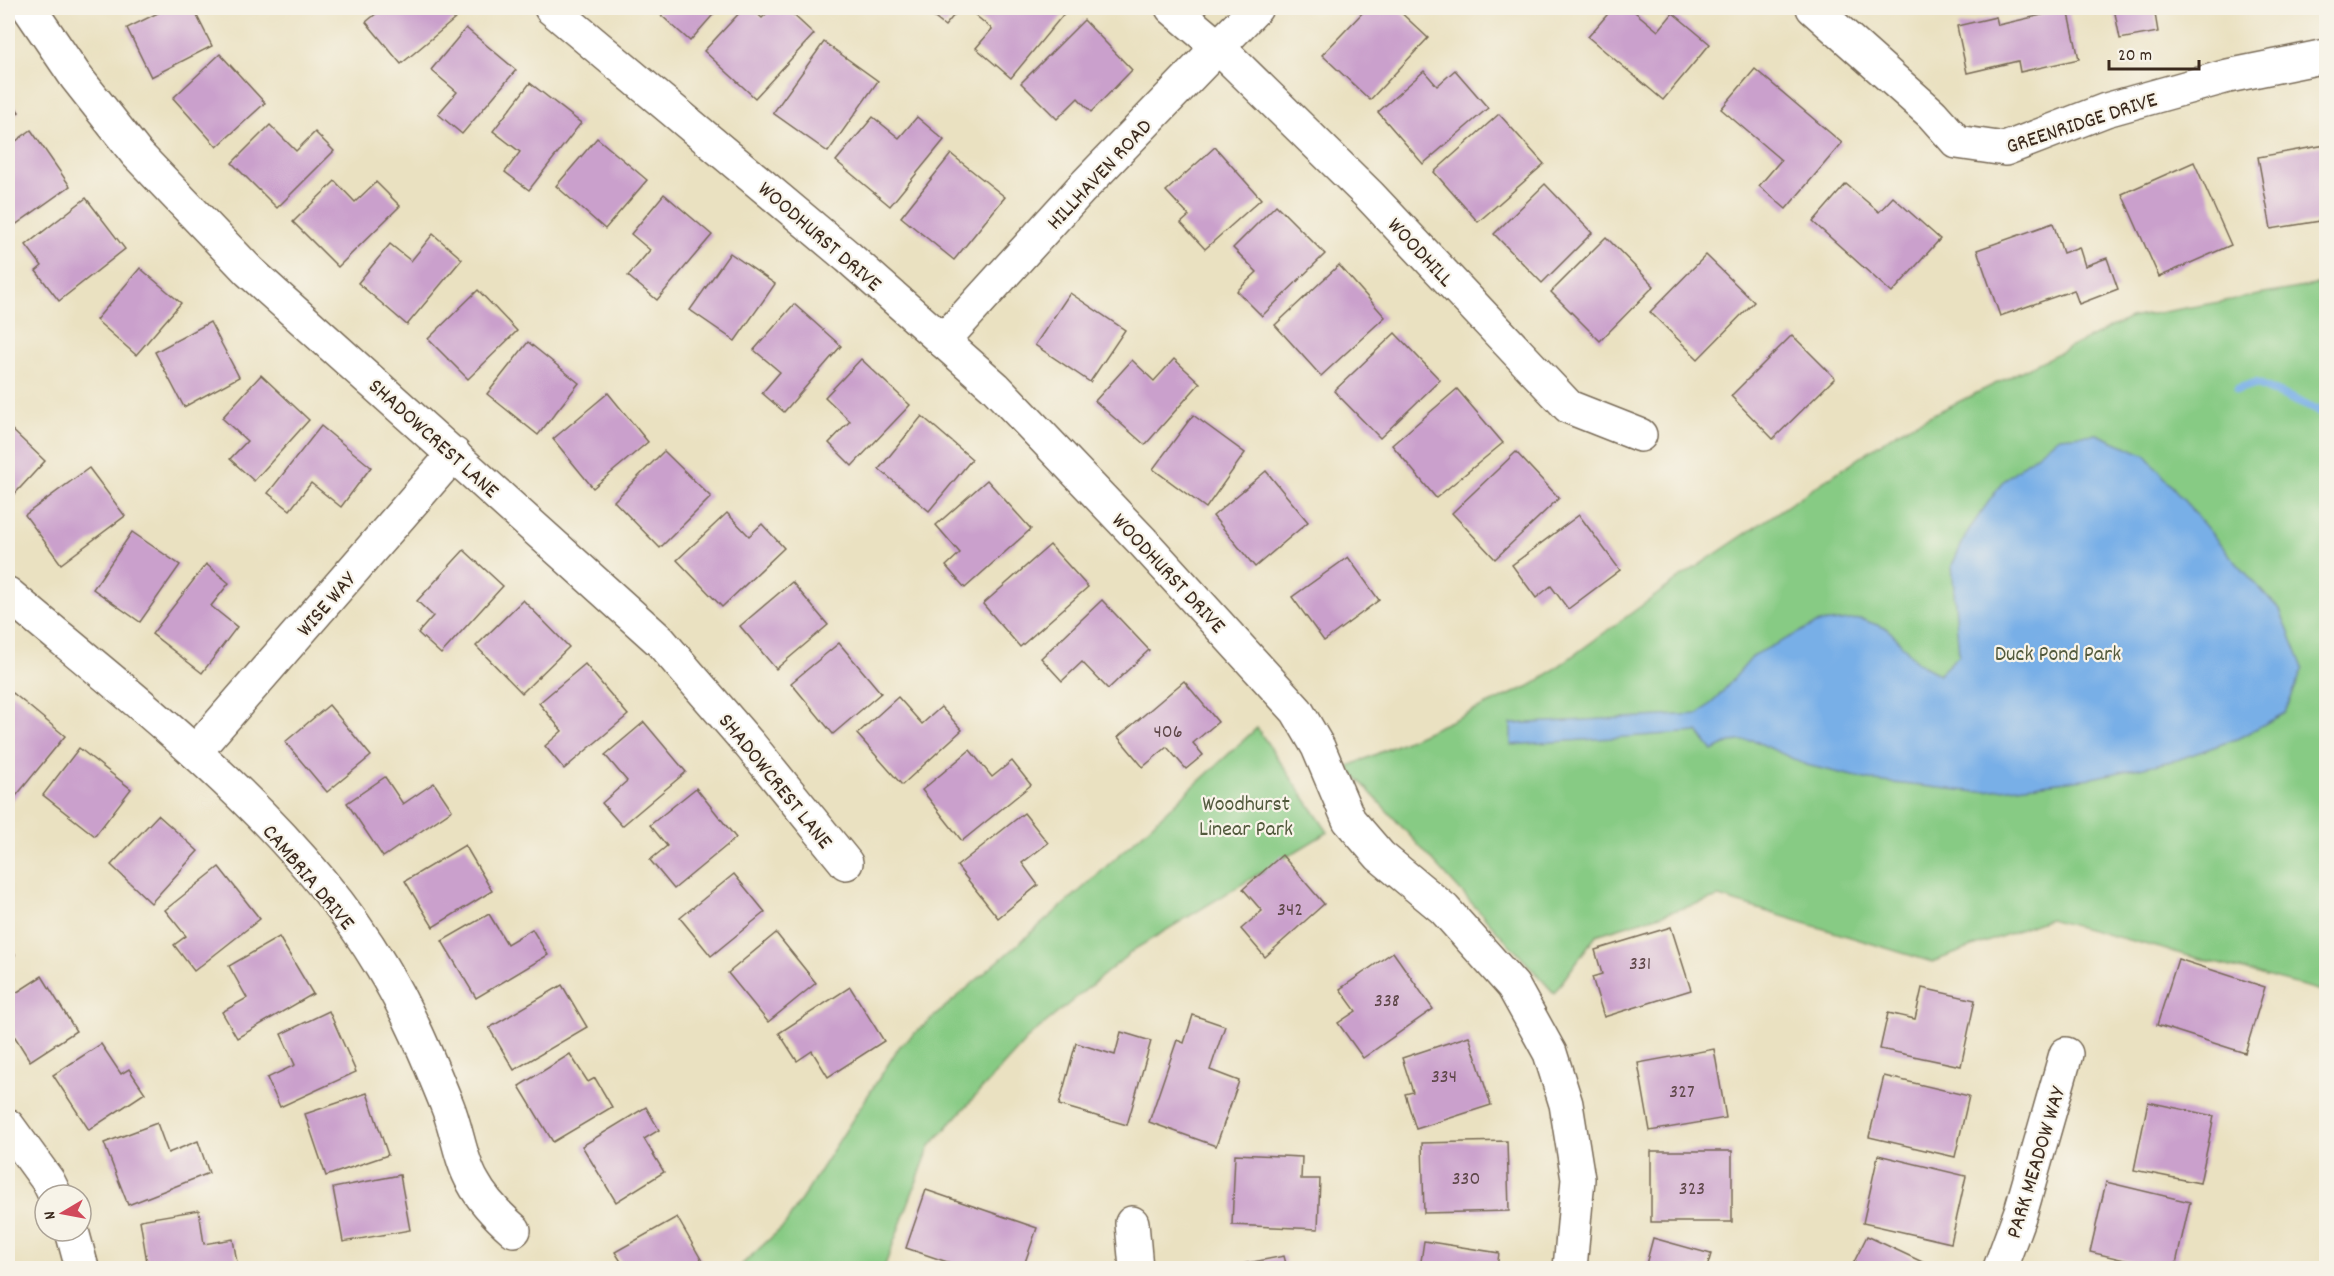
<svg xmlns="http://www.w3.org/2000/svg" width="2334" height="1276" font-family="Dekko,sans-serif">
	<rect width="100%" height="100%" fill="#f7f3e8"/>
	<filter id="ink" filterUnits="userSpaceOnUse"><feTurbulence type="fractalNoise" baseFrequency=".0167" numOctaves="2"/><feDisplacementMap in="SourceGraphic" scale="12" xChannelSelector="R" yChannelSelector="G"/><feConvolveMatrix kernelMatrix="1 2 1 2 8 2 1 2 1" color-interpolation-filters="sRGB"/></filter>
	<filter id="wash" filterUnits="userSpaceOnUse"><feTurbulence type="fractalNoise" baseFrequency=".008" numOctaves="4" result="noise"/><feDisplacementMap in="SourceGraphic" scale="24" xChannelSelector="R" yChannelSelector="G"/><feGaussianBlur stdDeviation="1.35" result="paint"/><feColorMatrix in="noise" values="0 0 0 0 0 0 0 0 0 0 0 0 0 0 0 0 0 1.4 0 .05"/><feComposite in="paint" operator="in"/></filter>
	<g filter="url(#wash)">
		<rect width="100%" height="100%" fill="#eae1c1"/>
		<g fill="#87cb84" stroke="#617a51" stroke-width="1.5">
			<polygon points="2326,283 2326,992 2049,919 1932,962 1719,897 1596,935 1554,993 1347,767 1534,684 1681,577 1899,431 2130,318"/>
			<polygon points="1257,728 1328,832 1135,949 1031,1035 930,1146 884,1268 738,1268 785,1225 899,1047 1084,887"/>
		</g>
		<polygon fill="#78afe7" stroke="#5a6c82" stroke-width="1.5" points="2097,434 2146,455 2232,558 2280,610 2303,668 2285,713 2239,738 2177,760 2092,778 1977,792 1874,781 1806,765 1753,740 1730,742 1713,751 1698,732 1511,745 1511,724 1699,714 1717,698 1754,655 1818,623 1861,619 1888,629 1917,662 1939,674 1959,655 1952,565 1968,531 2004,480 2059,437"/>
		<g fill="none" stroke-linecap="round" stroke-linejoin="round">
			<polyline stroke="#78afe7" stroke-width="9" points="2238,389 2256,383 2326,414"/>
		</g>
		<g id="blocks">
			<g fill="#caa0cc">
				<polygon points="168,8 193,8 212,46 151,77 127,28"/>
				<polygon points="383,8 446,8 455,19 401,64 366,22"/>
				<polygon points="653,8 719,8 690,41"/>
				<polygon points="744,8 751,8 762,18 772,8 786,8 814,34 755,98 704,51"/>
				<polygon points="922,8 960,8 945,26"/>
				<polygon points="980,8 1064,8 1067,10 1011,78 976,48 992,29 974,14"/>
				<polygon points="1367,8 1396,8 1428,38 1370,100 1322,55"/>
				<polygon points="1613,8 1630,8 1658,31 1673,13 1710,44 1663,100 1588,37"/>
				<polygon points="2114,8 2154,8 2158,32 2120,39"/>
				<polygon points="2068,9 2079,59 2020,72 2018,61 1967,73 1957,26 1996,17 1998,25"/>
				<polygon points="1084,20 1132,70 1091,112 1078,98 1057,119 1021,83"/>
				<polygon points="466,28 516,70 462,134 438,114 457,92 431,70"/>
				<polygon points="824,42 878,81 828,152 773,113"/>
				<polygon points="220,54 265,103 217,147 173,98"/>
				<polygon points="1755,69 1842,143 1786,209 1759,186 1781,160 1721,109"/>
				<polygon points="1455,70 1488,108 1423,164 1378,112 1424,71 1437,86"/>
				<polygon points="530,83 581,123 529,190 505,172 520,152 493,131"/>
				<polygon points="8,96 19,112 8,120"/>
				<polygon points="1499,114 1544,164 1478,222 1434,172"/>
				<polygon points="873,117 899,138 917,117 944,140 890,206 836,161"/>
				<polygon points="270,125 296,151 315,132 334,151 277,208 232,163"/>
				<polygon points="31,130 70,186 8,230 8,147"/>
				<polygon points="597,138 647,180 605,229 556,186"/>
				<polygon points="2326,145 2326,220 2271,229 2258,157"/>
				<polygon points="1215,147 1261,199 1205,249 1181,223 1189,216 1166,191"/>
				<polygon points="951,154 1005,197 954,260 901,217"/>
				<polygon points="2194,162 2231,245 2159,277 2122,194"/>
				<polygon points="335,181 355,202 376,182 400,206 338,267 293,222"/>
				<polygon points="1545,184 1592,233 1542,283 1494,234"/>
				<polygon points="1846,184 1879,212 1893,197 1940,239 1892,293 1813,222"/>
				<polygon points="664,194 712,235 657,300 628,276 650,250 631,234"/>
				<polygon points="86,198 125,249 59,301 36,271 42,266 26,245"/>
				<polygon points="1276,205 1325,254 1262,316 1237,291 1257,272 1233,248"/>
				<polygon points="2053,223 2063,253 2079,247 2085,266 2107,258 2118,289 2079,304 2074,290 2000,316 1977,250"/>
				<polygon points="433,234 462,259 407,325 358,283 390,244 411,261"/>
				<polygon points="1606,237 1654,286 1600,341 1551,292"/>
				<polygon points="730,253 775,284 735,341 690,310"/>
				<polygon points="1706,255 1754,302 1698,359 1650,312"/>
				<polygon points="1339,265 1385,317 1321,376 1275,325"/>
				<polygon points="140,268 181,303 136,355 96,320"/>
				<polygon points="478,290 517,331 468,379 428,339"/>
				<polygon points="1070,293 1125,330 1090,382 1035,345"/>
				<polygon points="794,304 841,346 784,412 762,393 780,372 754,350"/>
				<polygon points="210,322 239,377 184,407 155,352"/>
				<polygon points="1395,333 1440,380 1380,438 1334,391"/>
				<polygon points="1792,335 1835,378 1773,439 1731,396"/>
				<polygon points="528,342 579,383 538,435 487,394"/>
				<polygon points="861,359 910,405 852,466 829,443 850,421 825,397"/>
				<polygon points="1174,359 1200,383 1145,445 1095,401 1132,360 1154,381"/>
				<polygon points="261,375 309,420 254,481 230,459 247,441 222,418"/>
				<polygon points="1457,389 1503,443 1436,498 1392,445"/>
				<polygon points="608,393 648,442 593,488 553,439"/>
				<polygon points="1193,415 1245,453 1206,508 1153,469"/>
				<polygon points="922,416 972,459 929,511 879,469"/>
				<polygon points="8,426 45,461 8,501"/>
				<polygon points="321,426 371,467 341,507 311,483 290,510 268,493"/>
				<polygon points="664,451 711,497 660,548 614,501"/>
				<polygon points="1516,452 1559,498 1495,559 1452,513"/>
				<polygon points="89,468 125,516 61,564 25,515"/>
				<polygon points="1266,471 1308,522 1255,567 1213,516"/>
				<polygon points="987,480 1031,529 965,588 946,566 960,553 936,525"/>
				<polygon points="727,513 749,536 762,524 784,548 722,607 677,560"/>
				<polygon points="1579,515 1620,570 1568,609 1551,586 1536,598 1512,565"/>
				<polygon points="132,532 180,565 140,622 93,589"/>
				<polygon points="1050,545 1088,587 1020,647 983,604"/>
				<polygon points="464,550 503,586 441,654 418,633 433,616 417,601"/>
				<polygon points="1348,557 1379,600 1324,641 1292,597"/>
				<polygon points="206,564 229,583 211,606 237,627 202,673 152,634"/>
				<polygon points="792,582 828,625 776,669 740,626"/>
				<polygon points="523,600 569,647 522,693 476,646"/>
				<polygon points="1102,600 1149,650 1108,689 1082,662 1062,681 1041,658"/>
				<polygon points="839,643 881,693 833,734 791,683"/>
				<polygon points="585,664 628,715 564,769 545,746 562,731 539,703"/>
				<polygon points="1184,681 1218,722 1193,743 1203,755 1186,769 1167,747 1143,767 1118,737"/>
				<polygon points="13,693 65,736 12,801 8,797 8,699"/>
				<polygon points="898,697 922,724 941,707 962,730 902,785 857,734"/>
				<polygon points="329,705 371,756 327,792 285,742"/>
				<polygon points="644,722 686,772 622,826 602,803 627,781 605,755"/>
				<polygon points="79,748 131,789 95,836 43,795"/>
				<polygon points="970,750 992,777 1012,761 1031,785 962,841 922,790"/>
				<polygon points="385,777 403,804 434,783 452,810 383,857 347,803"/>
				<polygon points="696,788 736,838 674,889 650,860 667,846 650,825"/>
				<polygon points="1024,813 1048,843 1022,863 1038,885 998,918 957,866"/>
				<polygon points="158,815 198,851 151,903 111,865"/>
				<polygon points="465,845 492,891 433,927 405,881"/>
				<polygon points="1282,855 1324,904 1265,957 1241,929 1262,911 1243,889"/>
				<polygon points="219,867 260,919 194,971 174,945 186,936 165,910"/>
				<polygon points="734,874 765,912 711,956 680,918"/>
				<polygon points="489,914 507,944 532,929 548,955 476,998 442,941"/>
				<polygon points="1671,927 1691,990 1604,1017 1592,977 1602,974 1595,950"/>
				<polygon points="776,933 816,983 768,1022 728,973"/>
				<polygon points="279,937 313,994 237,1038 222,1012 247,998 229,966"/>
				<polygon points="8,949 15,955 8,965"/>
				<polygon points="1393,952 1433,1009 1363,1058 1338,1023 1356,1011 1340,989"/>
				<polygon points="2178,959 2265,987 2245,1053 2157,1025"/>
				<polygon points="42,976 76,1031 30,1061 8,1026 8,998"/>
				<polygon points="562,985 587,1027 514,1070 489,1028"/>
				<polygon points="850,987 884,1041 828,1077 812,1051 797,1061 779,1033"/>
				<polygon points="1922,988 1975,1000 1961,1066 1880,1049 1888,1013 1915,1019"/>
				<polygon points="329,1011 356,1072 280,1107 267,1078 295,1065 281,1034"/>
				<polygon points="1193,1015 1225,1026 1210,1070 1239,1081 1216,1146 1149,1122 1177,1040 1184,1043"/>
				<polygon points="1121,1032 1151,1041 1127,1125 1059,1105 1076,1043 1115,1055"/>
				<polygon points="1469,1036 1491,1105 1416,1129 1405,1094 1413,1092 1402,1058"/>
				<polygon points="101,1044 121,1074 129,1069 145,1093 89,1130 53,1075"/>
				<polygon points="1714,1049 1726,1118 1650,1131 1638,1063"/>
				<polygon points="570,1054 588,1082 595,1078 612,1107 553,1142 519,1086"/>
				<polygon points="1884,1076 1969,1096 1955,1157 1869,1137"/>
				<polygon points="367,1093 388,1155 326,1176 305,1114"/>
				<polygon points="2148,1102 2214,1116 2200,1183 2134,1170"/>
				<polygon points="646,1107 659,1130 644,1139 664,1172 616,1202 582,1146"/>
				<polygon points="157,1123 168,1153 198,1141 209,1173 128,1205 104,1143"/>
				<polygon points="1507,1141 1509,1211 1424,1213 1422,1143"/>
				<rect x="1651" y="1151" width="81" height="71"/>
				<polygon points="1235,1154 1302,1157 1301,1179 1320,1179 1318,1229 1232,1225"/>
				<polygon points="1878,1155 1966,1176 1951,1243 1863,1223"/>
				<polygon points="400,1175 410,1230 343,1242 333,1188"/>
				<polygon points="2106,1182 2190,1202 2175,1268 2159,1268 2090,1252"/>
				<polygon points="926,1190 1037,1228 1023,1268 965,1268 906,1248"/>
				<polygon points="199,1210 204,1244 233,1239 238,1268 148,1268 140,1220"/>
				<polygon points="677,1217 706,1268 625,1268 615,1252"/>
				<polygon points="1867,1236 1935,1268 1851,1268"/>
				<polygon points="1653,1238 1711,1254 1707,1268 1645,1268"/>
				<polygon points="1424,1241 1499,1253 1497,1268 1420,1268"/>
				<polygon points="1284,1256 1287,1268 1238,1268 1237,1265"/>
			</g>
		</g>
	</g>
	<g filter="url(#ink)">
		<use href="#blocks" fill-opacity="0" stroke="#786a57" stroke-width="1.5"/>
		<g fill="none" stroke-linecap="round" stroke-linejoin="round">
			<defs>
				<g id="minor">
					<polyline points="29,8 76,77 136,153 249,271 660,641 750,745 846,863"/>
					<polyline points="551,8 848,257 995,387 1143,542 1297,711 1318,747 1349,820 1380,856 1444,909 1513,986 1550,1053 1566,1104 1578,1179 1570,1268"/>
					<polyline points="1172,8 1217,46 1370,196 1569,407 1640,435"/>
					<polyline points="1813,8 1932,114 1957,142 2005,149 2106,110 2228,76 2326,56"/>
					<polyline points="943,341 1081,189 1256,8"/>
					<path d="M8,594C136,702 294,820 381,966C408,1010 428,1058 447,1105C457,1129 460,1160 473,1182C483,1201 498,1216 514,1230"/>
					<polyline points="195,752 454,454"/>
					<polyline points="8,1126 48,1181 55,1195"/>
					<polyline points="1132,1223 1136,1268"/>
					<polyline points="72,1231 82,1268"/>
					<polyline points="2000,1268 2021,1211 2066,1054"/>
				</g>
			</defs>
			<use href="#minor" stroke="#786a57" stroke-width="36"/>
			<use href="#minor" stroke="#fff" stroke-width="33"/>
		</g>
	</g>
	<g text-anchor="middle" stroke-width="4.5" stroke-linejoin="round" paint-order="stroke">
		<g font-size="20" fill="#5f484a">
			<text x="1168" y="737">406</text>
			<text x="1290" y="915">342</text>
			<text x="1640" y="969">331</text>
			<text x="1387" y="1006">338</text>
			<text x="1444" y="1082">334</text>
			<text x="1682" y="1097">327</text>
			<text x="1466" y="1184">330</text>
			<text x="1692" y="1194">323</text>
		</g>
		<g font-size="22" fill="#3b2a1e" stroke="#f7f3e8">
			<text transform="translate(2081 121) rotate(-18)" y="8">GREENRIDGE DRIVE</text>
			<text transform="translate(1098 173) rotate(-47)" y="8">HILLHAVEN ROAD</text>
			<text transform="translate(821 235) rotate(41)" y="8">WOODHURST DRIVE</text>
			<text transform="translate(1422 251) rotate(47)" y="8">WOODHILL</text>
			<text transform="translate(435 437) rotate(42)" y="8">SHADOWCREST LANE</text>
			<text transform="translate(1170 572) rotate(47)" y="8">WOODHURST DRIVE</text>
			<text transform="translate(325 603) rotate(-49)" y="8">WISE WAY</text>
			<text transform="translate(777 780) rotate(51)" y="8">SHADOWCREST LANE</text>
			<text transform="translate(310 876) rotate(50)" y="8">CAMBRIA DRIVE</text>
			<text transform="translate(2034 1162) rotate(-73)" y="8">PARK MEADOW WAY</text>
		</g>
		<g font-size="22" fill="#525a3d" stroke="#f7f3e8">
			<text x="2058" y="660">Duck Pond Park</text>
			<text x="1246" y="810">Woodhurst<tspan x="1246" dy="25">Linear Park</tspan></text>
		</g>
	</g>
	<rect width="2334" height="1276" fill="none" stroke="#f7f3e8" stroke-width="30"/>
	<g transform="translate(63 1213) rotate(260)"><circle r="28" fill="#f7f3e8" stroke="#aca397" stroke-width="1.5"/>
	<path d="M0-4.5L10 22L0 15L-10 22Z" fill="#d1495b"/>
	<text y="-9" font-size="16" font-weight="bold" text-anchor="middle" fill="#3b2a1e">N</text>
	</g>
	<path d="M2109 60v9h90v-9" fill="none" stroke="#3b2a1e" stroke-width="3"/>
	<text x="2118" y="60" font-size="18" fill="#3b2a1e" stroke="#f7f3e8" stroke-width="4.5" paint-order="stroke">20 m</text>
</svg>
